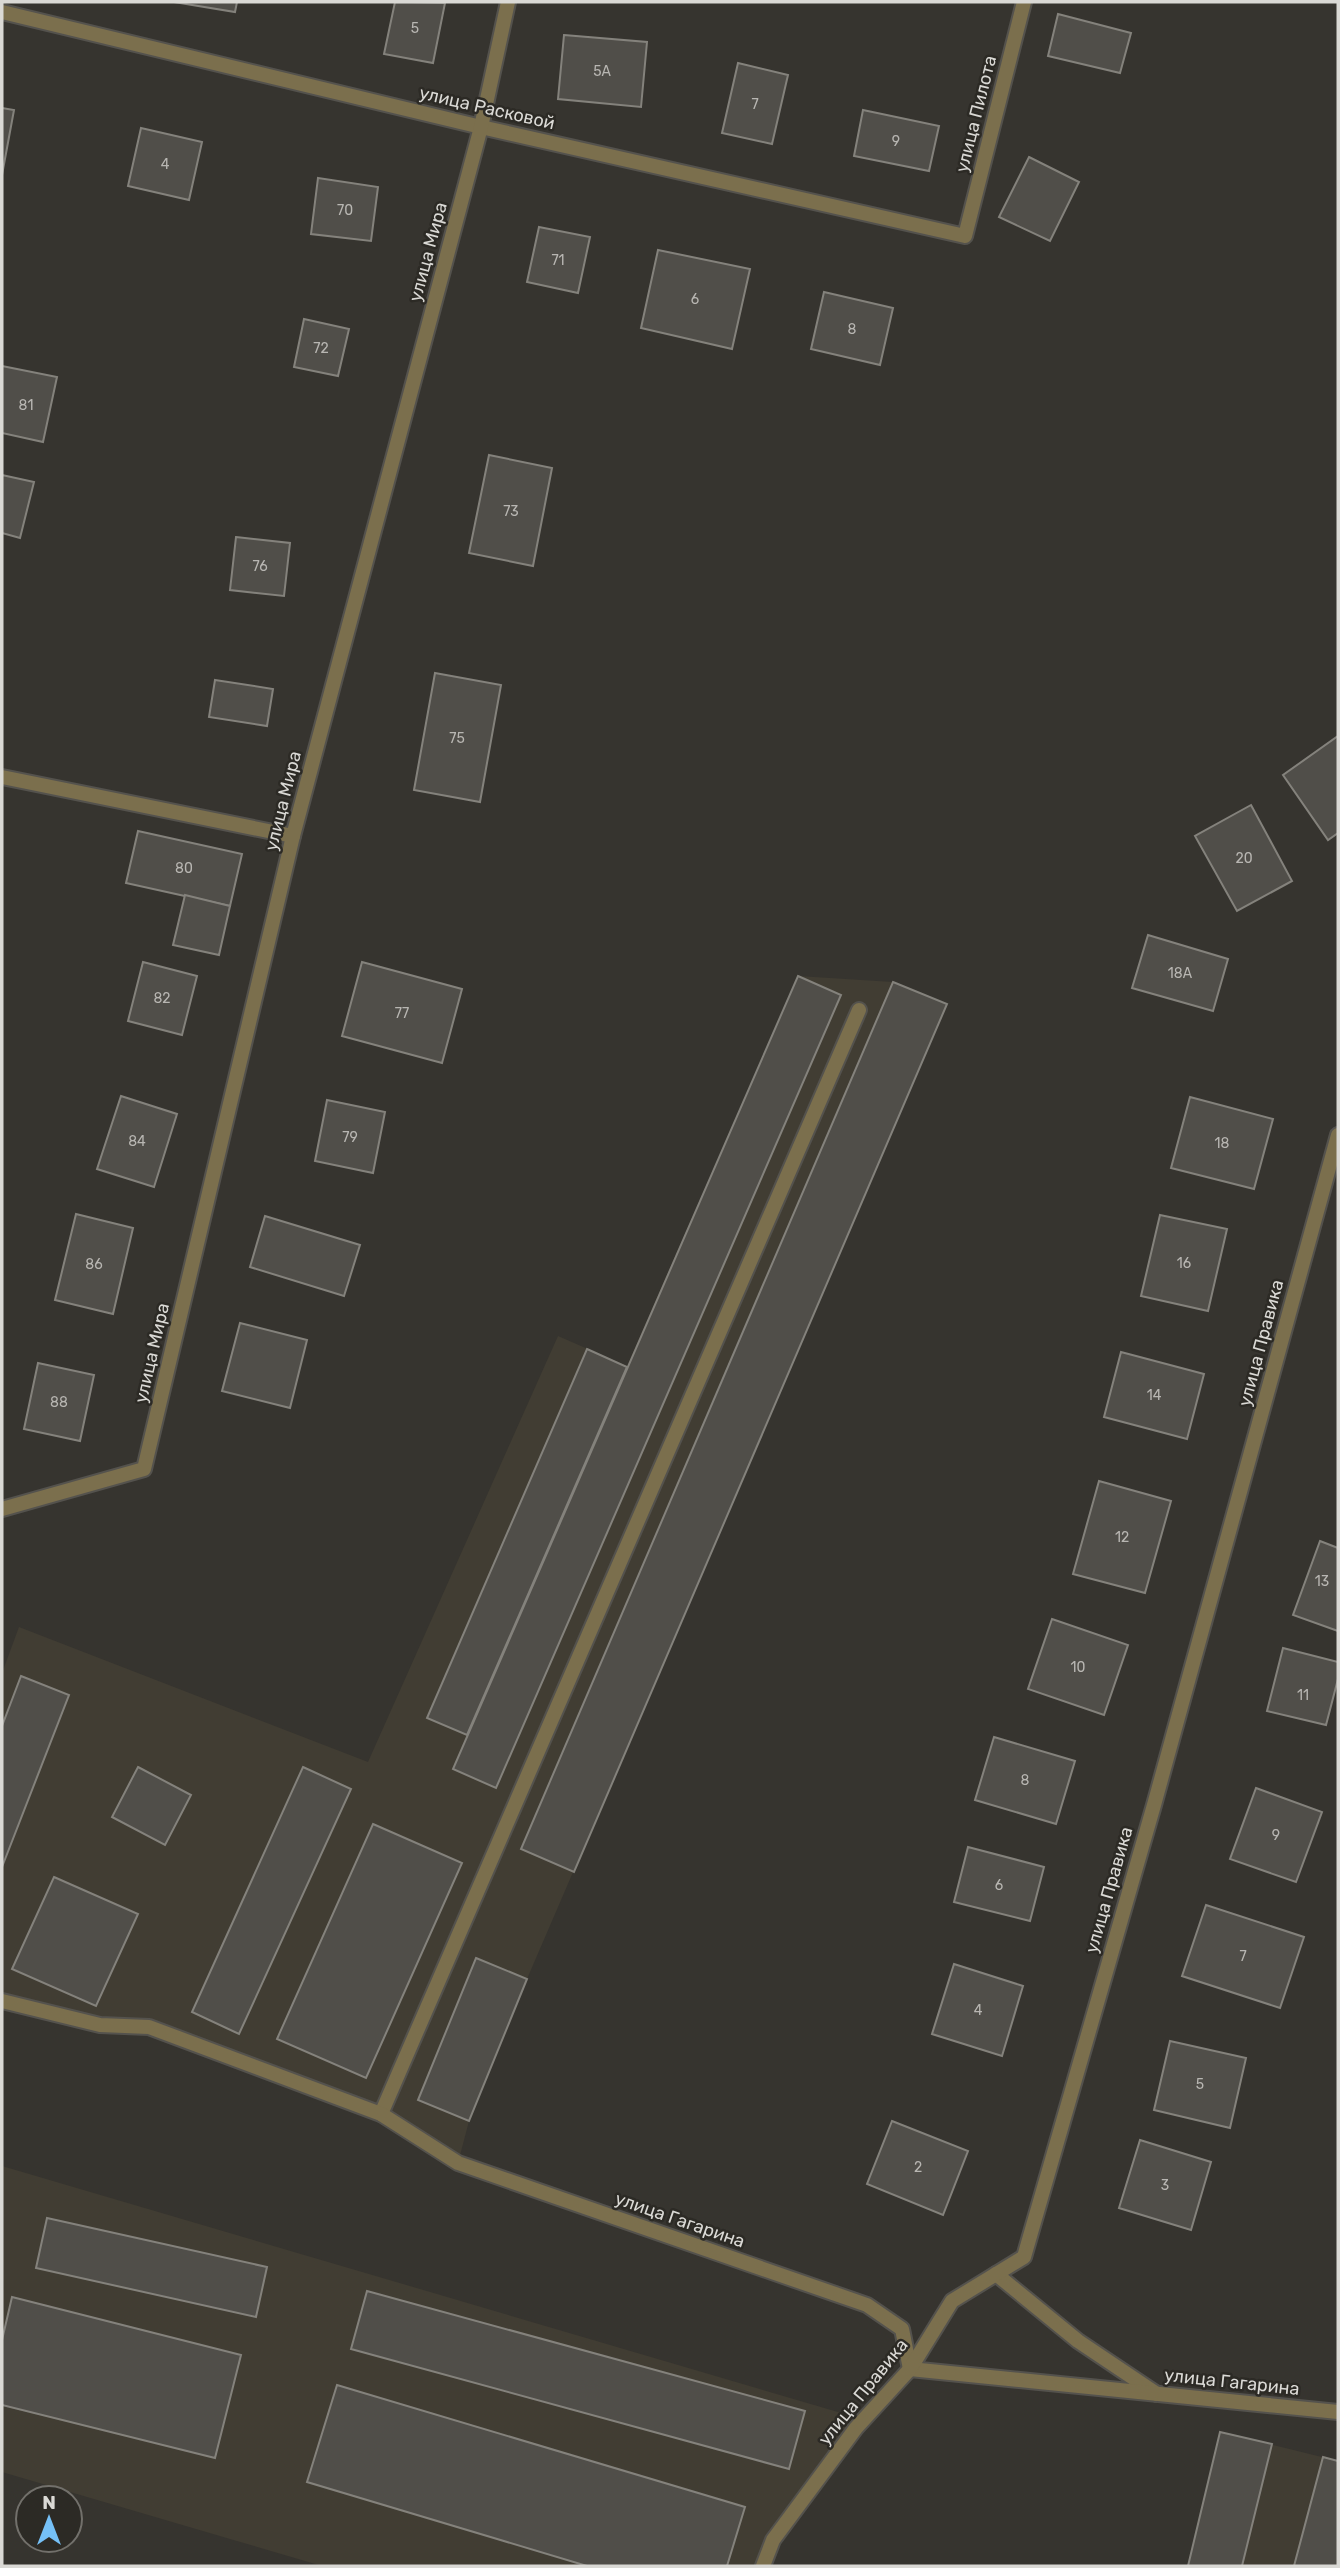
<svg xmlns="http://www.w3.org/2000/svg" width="1340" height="2568" font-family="Rubik,sans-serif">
	<rect width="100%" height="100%" fill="#36342f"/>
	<g fill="#413d33">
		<polygon points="798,976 893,982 947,1004 527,1979 469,2121 458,2163 381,2114 149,2027 2,2001 2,1673 19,1627 368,1762 558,1336 627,1366"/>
		<polygon points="2,2166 855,2417 768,2532 756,2566 322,2566 2,2472"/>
		<polygon points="1220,2432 1338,2461 1338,2566 1188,2566"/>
	</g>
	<g fill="#504e49" stroke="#84827c" stroke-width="2">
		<polygon points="174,2 237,2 235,12"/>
		<polygon points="395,2 445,3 433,63 384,54"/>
		<polygon points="1058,14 1131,33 1120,73 1048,56"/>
		<polygon points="564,35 647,42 641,107 558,99"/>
		<polygon points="738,63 788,75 772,144 722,133"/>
		<polygon points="2,108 14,110 2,175"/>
		<polygon points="863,110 939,126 929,171 854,156"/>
		<polygon points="141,128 202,142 189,200 128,186"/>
		<polygon points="1029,157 1079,182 1050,241 999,217"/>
		<polygon points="318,178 378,187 371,241 311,234"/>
		<polygon points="539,227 590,237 578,293 527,282"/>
		<polygon points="658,250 750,269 732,349 641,328"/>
		<polygon points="824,292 893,308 880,365 811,349"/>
		<polygon points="304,319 349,329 338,376 294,367"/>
		<polygon points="2,366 57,377 43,442 2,433"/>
		<polygon points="489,455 552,468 533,566 469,553"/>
		<polygon points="2,475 34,482 20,538 2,533"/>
		<polygon points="236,537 290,543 284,596 230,590"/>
		<polygon points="435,673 501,685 480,802 414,790"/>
		<polygon points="215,680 273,689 267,726 209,717"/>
		<polygon points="1338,736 1338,833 1328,840 1283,775"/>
		<polygon points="1251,805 1292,881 1237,911 1195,836"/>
		<polygon points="138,831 242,854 230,906 126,883"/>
		<polygon points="185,895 230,906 219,955 173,945"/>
		<polygon points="1148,935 1228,959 1213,1011 1132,988"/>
		<polygon points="143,962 197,976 182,1035 128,1021"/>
		<polygon points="362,962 462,989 442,1063 342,1036"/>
		<polygon points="798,976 841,995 496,1788 453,1769"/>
		<polygon points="893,982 947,1004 574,1872 521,1849"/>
		<polygon points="121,1096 177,1114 154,1187 97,1169"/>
		<polygon points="1190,1097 1273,1119 1254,1189 1171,1168"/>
		<polygon points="327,1100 385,1112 373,1173 315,1161"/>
		<polygon points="76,1214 133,1228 113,1314 55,1300"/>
		<polygon points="1160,1215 1227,1229 1208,1311 1141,1296"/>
		<polygon points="265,1216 360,1245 344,1296 250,1267"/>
		<polygon points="240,1323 307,1340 290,1408 222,1391"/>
		<polygon points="587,1349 627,1367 467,1735 427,1718"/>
		<polygon points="1121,1352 1204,1374 1187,1439 1104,1417"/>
		<polygon points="38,1363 94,1375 80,1441 24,1429"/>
		<polygon points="1099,1481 1171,1501 1145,1593 1073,1574"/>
		<polygon points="1320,1541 1338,1548 1338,1631 1293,1615"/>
		<polygon points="1052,1619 1128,1645 1104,1715 1028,1689"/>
		<polygon points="1283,1648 1338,1662 1338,1679 1326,1725 1267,1711"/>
		<polygon points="21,1676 69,1695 2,1867 2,1726"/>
		<polygon points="994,1737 1075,1761 1056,1824 975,1800"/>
		<polygon points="138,1767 191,1795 165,1845 112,1817"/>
		<polygon points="303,1767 351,1789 239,2034 192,2012"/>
		<polygon points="1256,1788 1322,1812 1296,1882 1230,1859"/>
		<polygon points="373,1824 462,1863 366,2078 277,2039"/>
		<polygon points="968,1847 1044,1867 1030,1921 954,1902"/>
		<polygon points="54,1877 138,1914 96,2006 12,1969"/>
		<polygon points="1206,1905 1304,1937 1280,2008 1182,1976"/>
		<polygon points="476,1958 527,1979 469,2121 418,2100"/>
		<polygon points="954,1964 1023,1986 1002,2056 932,2034"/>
		<polygon points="1170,2041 1246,2058 1230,2128 1154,2110"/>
		<polygon points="892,2121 968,2151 943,2215 867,2184"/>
		<polygon points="1140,2140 1211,2162 1191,2230 1119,2208"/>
		<polygon points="47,2218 267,2267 256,2317 36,2268"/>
		<polygon points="367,2291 805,2411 789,2469 351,2349"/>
		<polygon points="12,2297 241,2355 215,2458 2,2405 2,2340"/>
		<polygon points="337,2385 745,2507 727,2566 587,2566 307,2482"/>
		<polygon points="1220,2432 1272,2444 1242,2566 1188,2566"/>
		<polygon points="1323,2457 1338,2461 1338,2566 1294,2566"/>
	</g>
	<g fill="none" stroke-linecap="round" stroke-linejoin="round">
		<defs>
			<g id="service">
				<polyline points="381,2114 859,1010"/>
				<polyline points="996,2274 1078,2341 1157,2394"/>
			</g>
			<g id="minor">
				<polyline points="2,12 481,127 965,236 1024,2"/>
				<polyline points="2,777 293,836"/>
				<polyline points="2,1509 144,1469 293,836 481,127 508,2"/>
				<polyline points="2,2001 100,2025 149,2027 381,2114 458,2163 867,2305 902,2329 910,2369 1338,2412"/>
				<polyline points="763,2566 773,2540 856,2428 910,2369 952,2301 1024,2257 1154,1805 1338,1135"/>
			</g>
		</defs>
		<use href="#service" stroke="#54524d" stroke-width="18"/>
		<use href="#minor" stroke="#54524d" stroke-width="18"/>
		<use href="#service" stroke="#7b6f4d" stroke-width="14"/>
		<use href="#minor" stroke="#7b6f4d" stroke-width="14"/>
	</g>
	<g text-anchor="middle" stroke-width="5" stroke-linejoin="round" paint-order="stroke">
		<g font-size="14" fill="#b8b6b2">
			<text x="415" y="33">5</text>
			<text x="602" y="76">5А</text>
			<text x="755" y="109">7</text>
			<text x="896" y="146">9</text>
			<text x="165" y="169">4</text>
			<text x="345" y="215">70</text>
			<text x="558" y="265">71</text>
			<text x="695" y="304">6</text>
			<text x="852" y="334">8</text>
			<text x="321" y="353">72</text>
			<text x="26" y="410">81</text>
			<text x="511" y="516">73</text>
			<text x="260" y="571">76</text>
			<text x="457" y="743">75</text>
			<text x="1244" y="863">20</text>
			<text x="184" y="873">80</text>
			<text x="1180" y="978">18А</text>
			<text x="162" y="1003">82</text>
			<text x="402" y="1018">77</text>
			<text x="350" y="1142">79</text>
			<text x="137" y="1146">84</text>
			<text x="1222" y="1148">18</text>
			<text x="1184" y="1268">16</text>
			<text x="94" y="1269">86</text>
			<text x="1154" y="1400">14</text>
			<text x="59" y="1407">88</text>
			<text x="1122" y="1542">12</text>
			<text x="1322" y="1586">13</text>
			<text x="1078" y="1672">10</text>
			<text x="1303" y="1700">11</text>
			<text x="1025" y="1785">8</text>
			<text x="1276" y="1840">9</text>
			<text x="999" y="1890">6</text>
			<text x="1243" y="1961">7</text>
			<text x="978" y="2015">4</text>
			<text x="1200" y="2089">5</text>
			<text x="918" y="2172">2</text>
			<text x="1165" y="2190">3</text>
		</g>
		<g font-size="18" fill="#dad9d5" stroke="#2c2a25">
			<text transform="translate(487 108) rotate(13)" y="6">улица Расковой</text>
			<text transform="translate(976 114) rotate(-76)" y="6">улица Пилота</text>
			<text transform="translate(428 252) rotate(-75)" y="6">улица Мира</text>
			<text transform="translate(283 801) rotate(-76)" y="6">улица Мира</text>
			<text transform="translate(1261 1343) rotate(-75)" y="6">улица Правика</text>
			<text transform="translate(152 1353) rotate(-77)" y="6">улица Мира</text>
			<text transform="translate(1109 1890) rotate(-74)" y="6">улица Правика</text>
			<text transform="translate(680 2220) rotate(19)" y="6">улица Гагарина</text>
			<text transform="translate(1232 2382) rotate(6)" y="6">улица Гагарина</text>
			<text transform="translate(863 2392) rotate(-51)" y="6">улица Правика</text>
		</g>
	</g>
	<rect width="1340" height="2568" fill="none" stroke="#dad9d5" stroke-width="7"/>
	<g transform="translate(49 2519)"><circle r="33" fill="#2c2a25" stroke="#72706b" stroke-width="2"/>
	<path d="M0-5L12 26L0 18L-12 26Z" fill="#75c0f6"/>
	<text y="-10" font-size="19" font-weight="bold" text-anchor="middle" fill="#dad9d5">N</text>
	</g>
</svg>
